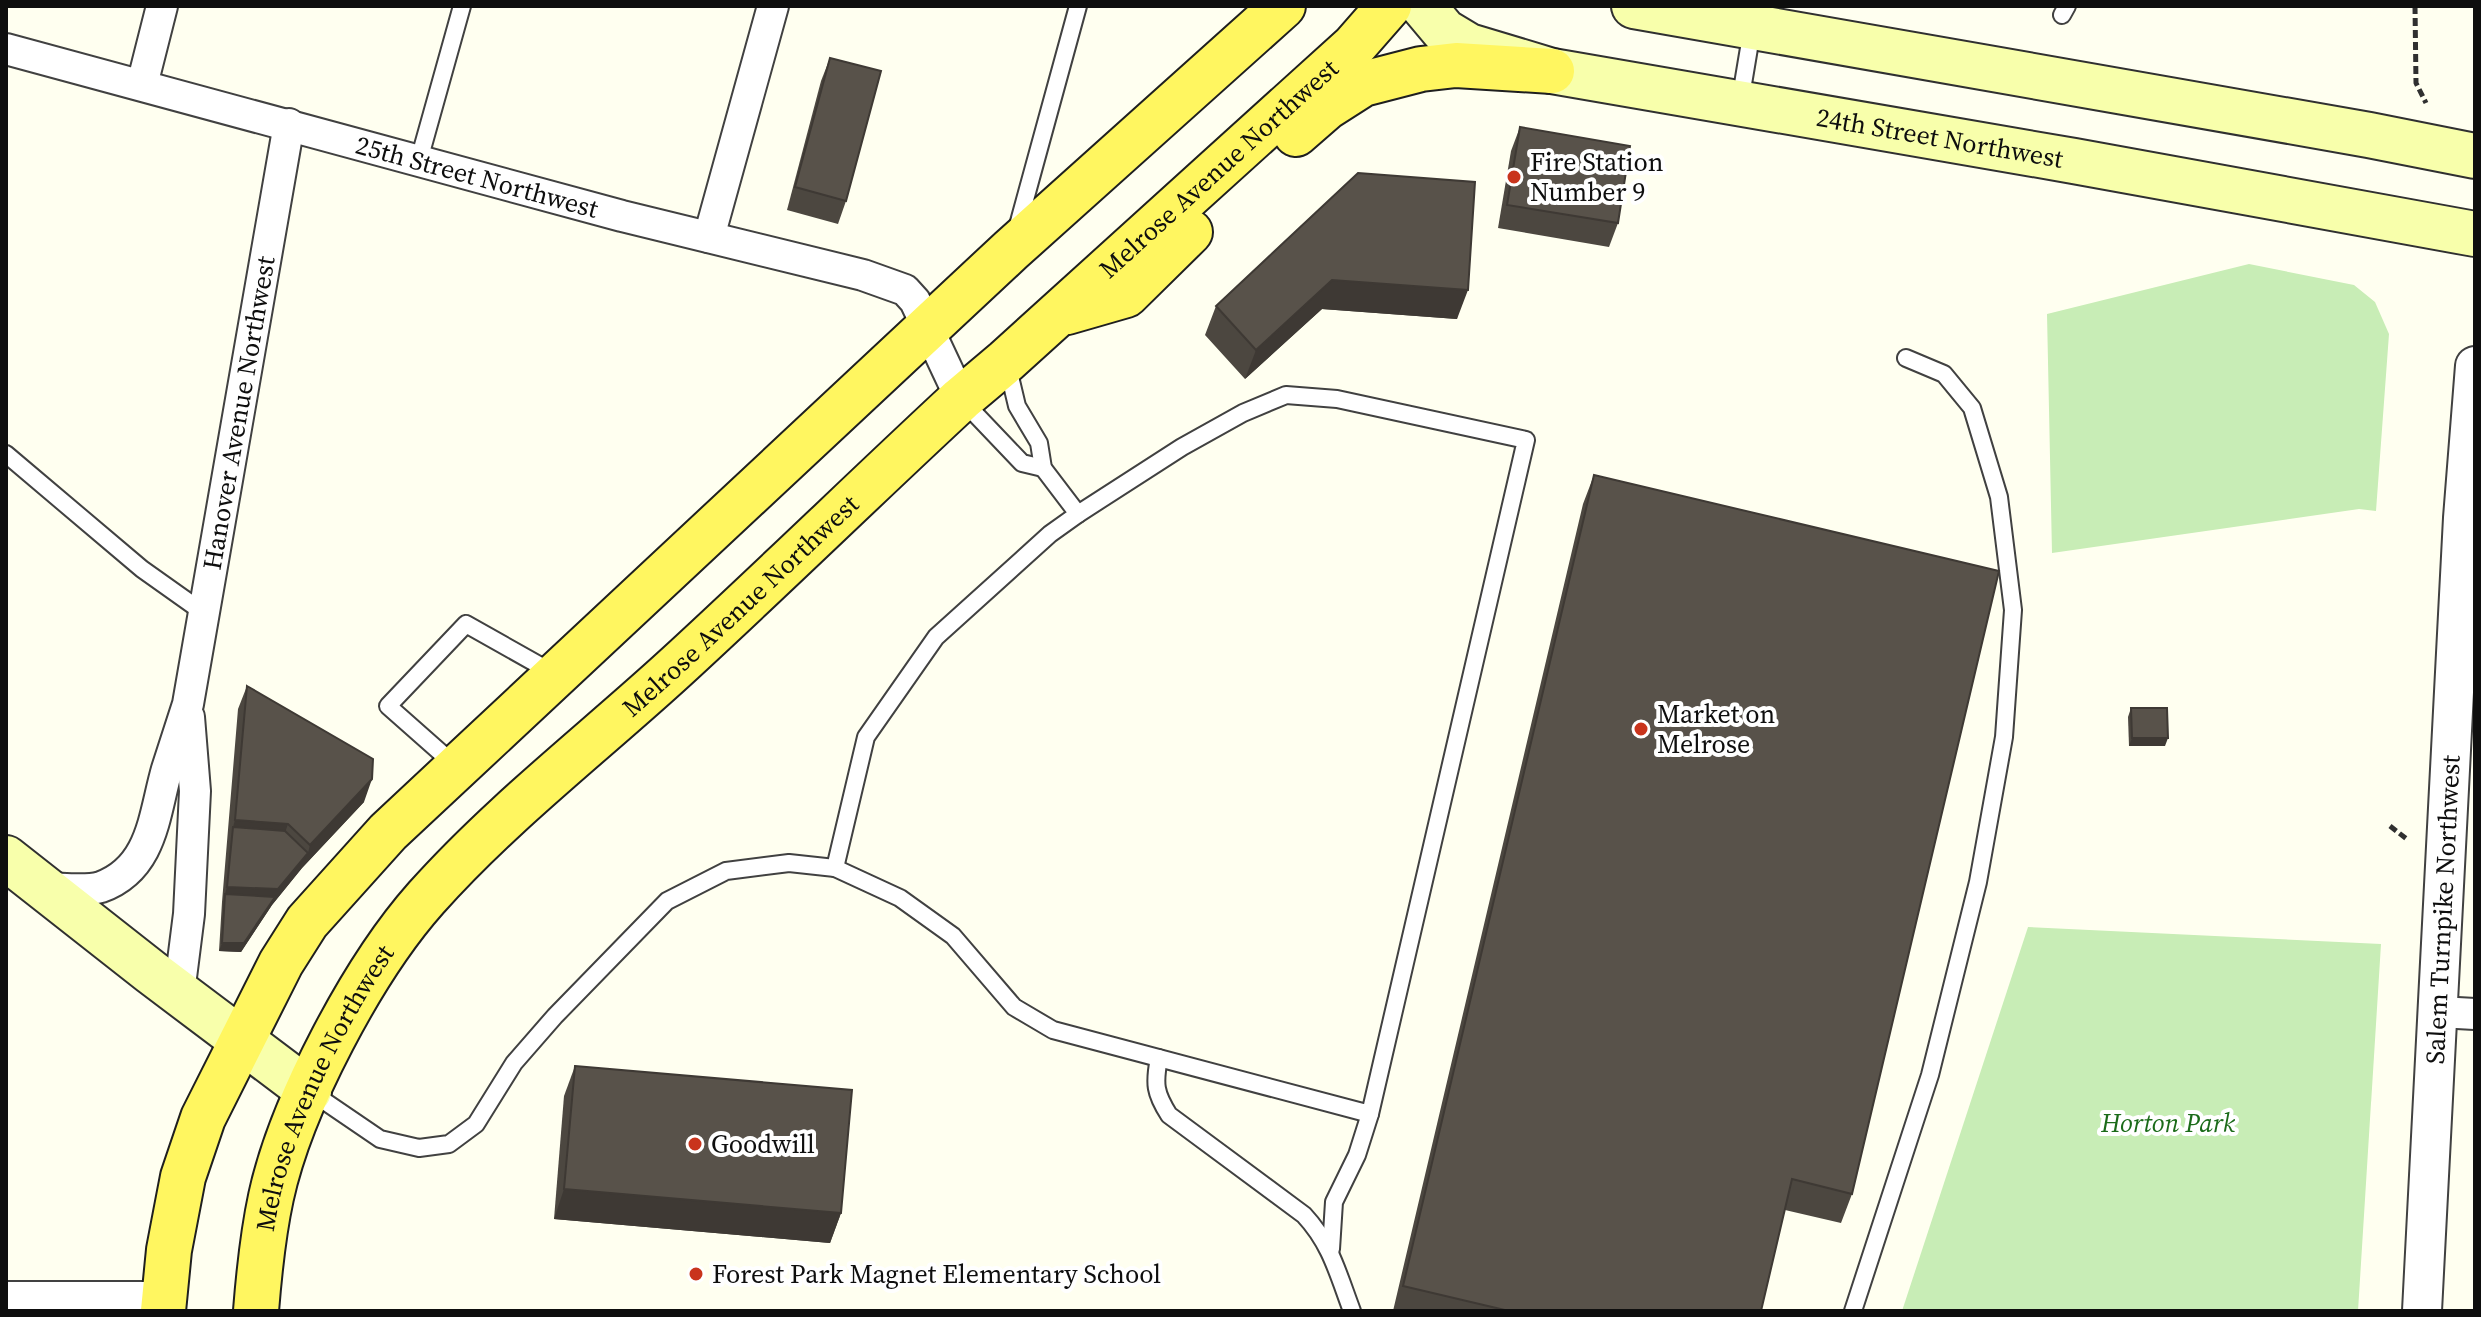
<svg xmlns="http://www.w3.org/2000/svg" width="2481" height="1317" font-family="'Source Serif 4',serif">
	<rect width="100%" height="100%" fill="#fffff0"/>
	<g fill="#c8edb6">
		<polygon points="2249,264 2354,285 2375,302 2389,334 2376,511 2359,509 2052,553 2047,314"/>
		<polygon points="2028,927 2381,944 2358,1311 1902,1311"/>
	</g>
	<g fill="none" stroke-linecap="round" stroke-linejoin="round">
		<defs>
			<g id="service">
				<polyline points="2062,15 2067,6"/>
				<polyline points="1740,102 1752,30"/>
				<polyline points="419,160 462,6"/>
				<polyline points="1017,229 1078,6"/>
				<polyline points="961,399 1022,463 1043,468"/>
				<polyline points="6,454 142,569 204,613"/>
				<polyline points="457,767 388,706 466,624 553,673"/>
				<polyline points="835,868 900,898 953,936 1014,1007 1053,1030 1370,1114 1526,440 1337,399 1286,395 1243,413 1182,447 1078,514"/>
				<path d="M1159,1058C1154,1084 1155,1093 1169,1115L1304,1215C1331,1244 1338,1274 1352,1311"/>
				<polyline points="311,1092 380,1139 419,1148 449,1144 476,1124 514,1063 555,1016 667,901 726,871 789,863 835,868 866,737 936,637 1050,534 1078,514 1043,468 1039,443 1017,406 1007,364"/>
				<polyline points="1331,1249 1334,1202 1357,1155 1370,1114"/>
				<polyline points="1853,1311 1930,1075 1978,882 2004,737 2013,610 1999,497 1972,408 1944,374 1906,358"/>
			</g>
			<g id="minor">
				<path id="s1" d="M6,49L622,216L863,275L905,290L915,301L961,399"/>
				<polyline points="142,85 162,6"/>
				<polyline points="709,237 773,6"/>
				<path id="s2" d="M45,888C62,888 85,892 101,887C153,868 154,814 167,769C174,747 181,725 188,704L289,124"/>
				<polyline points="179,993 189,914 195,791 189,717"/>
				<polyline points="2439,1012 2475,1014"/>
				<polyline points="6,1297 164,1297"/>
			</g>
			<g id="tertiary">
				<path id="s3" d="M2422,1311L2463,518L2475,366"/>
			</g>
			<g id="secondary">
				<path id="s4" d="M1423,6L1444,31L1469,46L1552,71L2074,161L2475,234"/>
				<polyline points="1634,6 2369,135 2475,156"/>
				<polyline points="6,858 151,972 309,1091"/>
			</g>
			<g id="primary">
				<polyline points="1296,134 1327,107 1363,84 1421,69 1456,65 1552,71"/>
				<polyline points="1067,312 1126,295 1190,232"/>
				<polyline points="163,1311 169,1250 183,1177 203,1118 281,963 307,922 388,832 1011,250 1283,6"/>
				<path id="s5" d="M256,1311C259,1273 263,1234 271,1197C291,1105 363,969 426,898C501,814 592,744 675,668C771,580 865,488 961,399L1006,361L1354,46L1389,6"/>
			</g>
		</defs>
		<use href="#service" stroke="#414141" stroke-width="20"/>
		<use href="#minor" stroke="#414141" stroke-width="34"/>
		<use href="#tertiary" stroke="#414141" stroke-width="42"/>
		<use href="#secondary" stroke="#303030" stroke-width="48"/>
		<use href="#primary" stroke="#1f1f1f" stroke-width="48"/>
		<g stroke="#303030" stroke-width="5" stroke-dasharray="8 4" stroke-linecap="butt">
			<polyline points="2415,6 2416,83 2426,103"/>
			<polyline points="2390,826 2408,840"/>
		</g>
		<use href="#service" stroke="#fff" stroke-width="16"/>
		<use href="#minor" stroke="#fff" stroke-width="30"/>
		<use href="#tertiary" stroke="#fff" stroke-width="38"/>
		<use href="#secondary" stroke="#f8ffab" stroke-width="44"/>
		<use href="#primary" stroke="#fff660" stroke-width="44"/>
	</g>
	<g fill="#4c4740">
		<polygon points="830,58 846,201 838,224 787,210 821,81"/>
		<polygon points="1520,127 1618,223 1609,247 1498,228 1511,151"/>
		<polygon points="1475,182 1457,319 1322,309 1245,379 1205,335 1216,306"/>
		<polygon points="1594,475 1852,1194 1841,1223 1785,1210 1761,1311 1393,1311 1583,504"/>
		<polygon points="247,686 364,802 302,868 272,905 241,952 219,951 222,902 238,709"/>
		<polygon points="2131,708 2165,746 2129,746 2128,717"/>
		<polygon points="575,1066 841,1213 830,1243 554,1219 564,1096"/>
	</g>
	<g fill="#3e3934">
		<polygon points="1332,280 1468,290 1457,319 1322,309 1245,379 1256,350"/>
		<polygon points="2132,738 2168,738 2165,746 2129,746"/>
		<polygon points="372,779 364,802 302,868 272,905 241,952 219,951 222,943 225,894 227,887 308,853 310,845"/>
		<polygon points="235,820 288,824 280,847 233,827"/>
		<polygon points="564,1189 841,1213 830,1243 554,1219"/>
	</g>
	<g fill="#58524a" stroke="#3e3934" stroke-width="2">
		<polygon points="830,58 881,71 846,201 795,187"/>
		<polygon points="1520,127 1630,146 1618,223 1507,205"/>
		<polygon points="1358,173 1475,182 1468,290 1332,280 1256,350 1216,306"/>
		<polygon points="1594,475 1999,571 1852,1194 1792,1179 1761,1311 1509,1311 1403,1286"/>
		<polygon points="247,686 373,759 372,779 310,845 288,824 235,820"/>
		<polygon points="2131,708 2167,708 2168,738 2132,738"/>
		<polygon points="233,827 285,831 308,853 278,889 227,887"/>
		<polygon points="225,894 275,897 244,943 222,943"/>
		<polygon points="575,1066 852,1090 841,1213 564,1189"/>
	</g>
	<g fill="#c9341c" stroke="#fff" stroke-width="3">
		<circle cx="1514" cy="177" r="8"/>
		<circle cx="1641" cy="729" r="8"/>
		<circle cx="695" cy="1144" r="8"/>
		<circle cx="696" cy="1274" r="8"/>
	</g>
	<g text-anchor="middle" stroke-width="8" stroke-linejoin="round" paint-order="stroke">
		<g font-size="26" fill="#0e0e0e" stroke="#fff">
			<text dy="9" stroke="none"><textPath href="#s4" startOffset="542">24th Street Northwest</textPath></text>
			<text dy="9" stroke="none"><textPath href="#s5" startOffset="1532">Melrose Avenue Northwest</textPath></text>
			<text dy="9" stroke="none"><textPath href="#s1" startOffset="488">25th Street Northwest</textPath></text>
			<text dy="9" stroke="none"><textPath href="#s2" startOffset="562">Hanover Avenue Northwest</textPath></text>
			<text dy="9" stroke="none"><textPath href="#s5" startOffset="884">Melrose Avenue Northwest</textPath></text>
			<text dy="9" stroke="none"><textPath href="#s3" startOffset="402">Salem Turnpike Northwest</textPath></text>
			<text dy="9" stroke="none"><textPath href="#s5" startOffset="236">Melrose Avenue Northwest</textPath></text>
		</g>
		<g font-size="26" fill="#0e0e0e" stroke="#fff" text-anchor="start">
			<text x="1530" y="171">Fire Station<tspan x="1530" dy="30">Number 9</tspan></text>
			<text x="1657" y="723">Market on<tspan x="1657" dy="30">Melrose</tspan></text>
			<text x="711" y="1153">Goodwill</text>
			<text x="712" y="1283">Forest Park Magnet Elementary School</text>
		</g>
		<g font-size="26" font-style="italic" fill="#1b6b19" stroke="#fff">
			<text x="2168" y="1132">Horton Park</text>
		</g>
	</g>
	<rect width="2481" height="1317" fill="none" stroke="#0e0e0e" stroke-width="16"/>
</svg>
